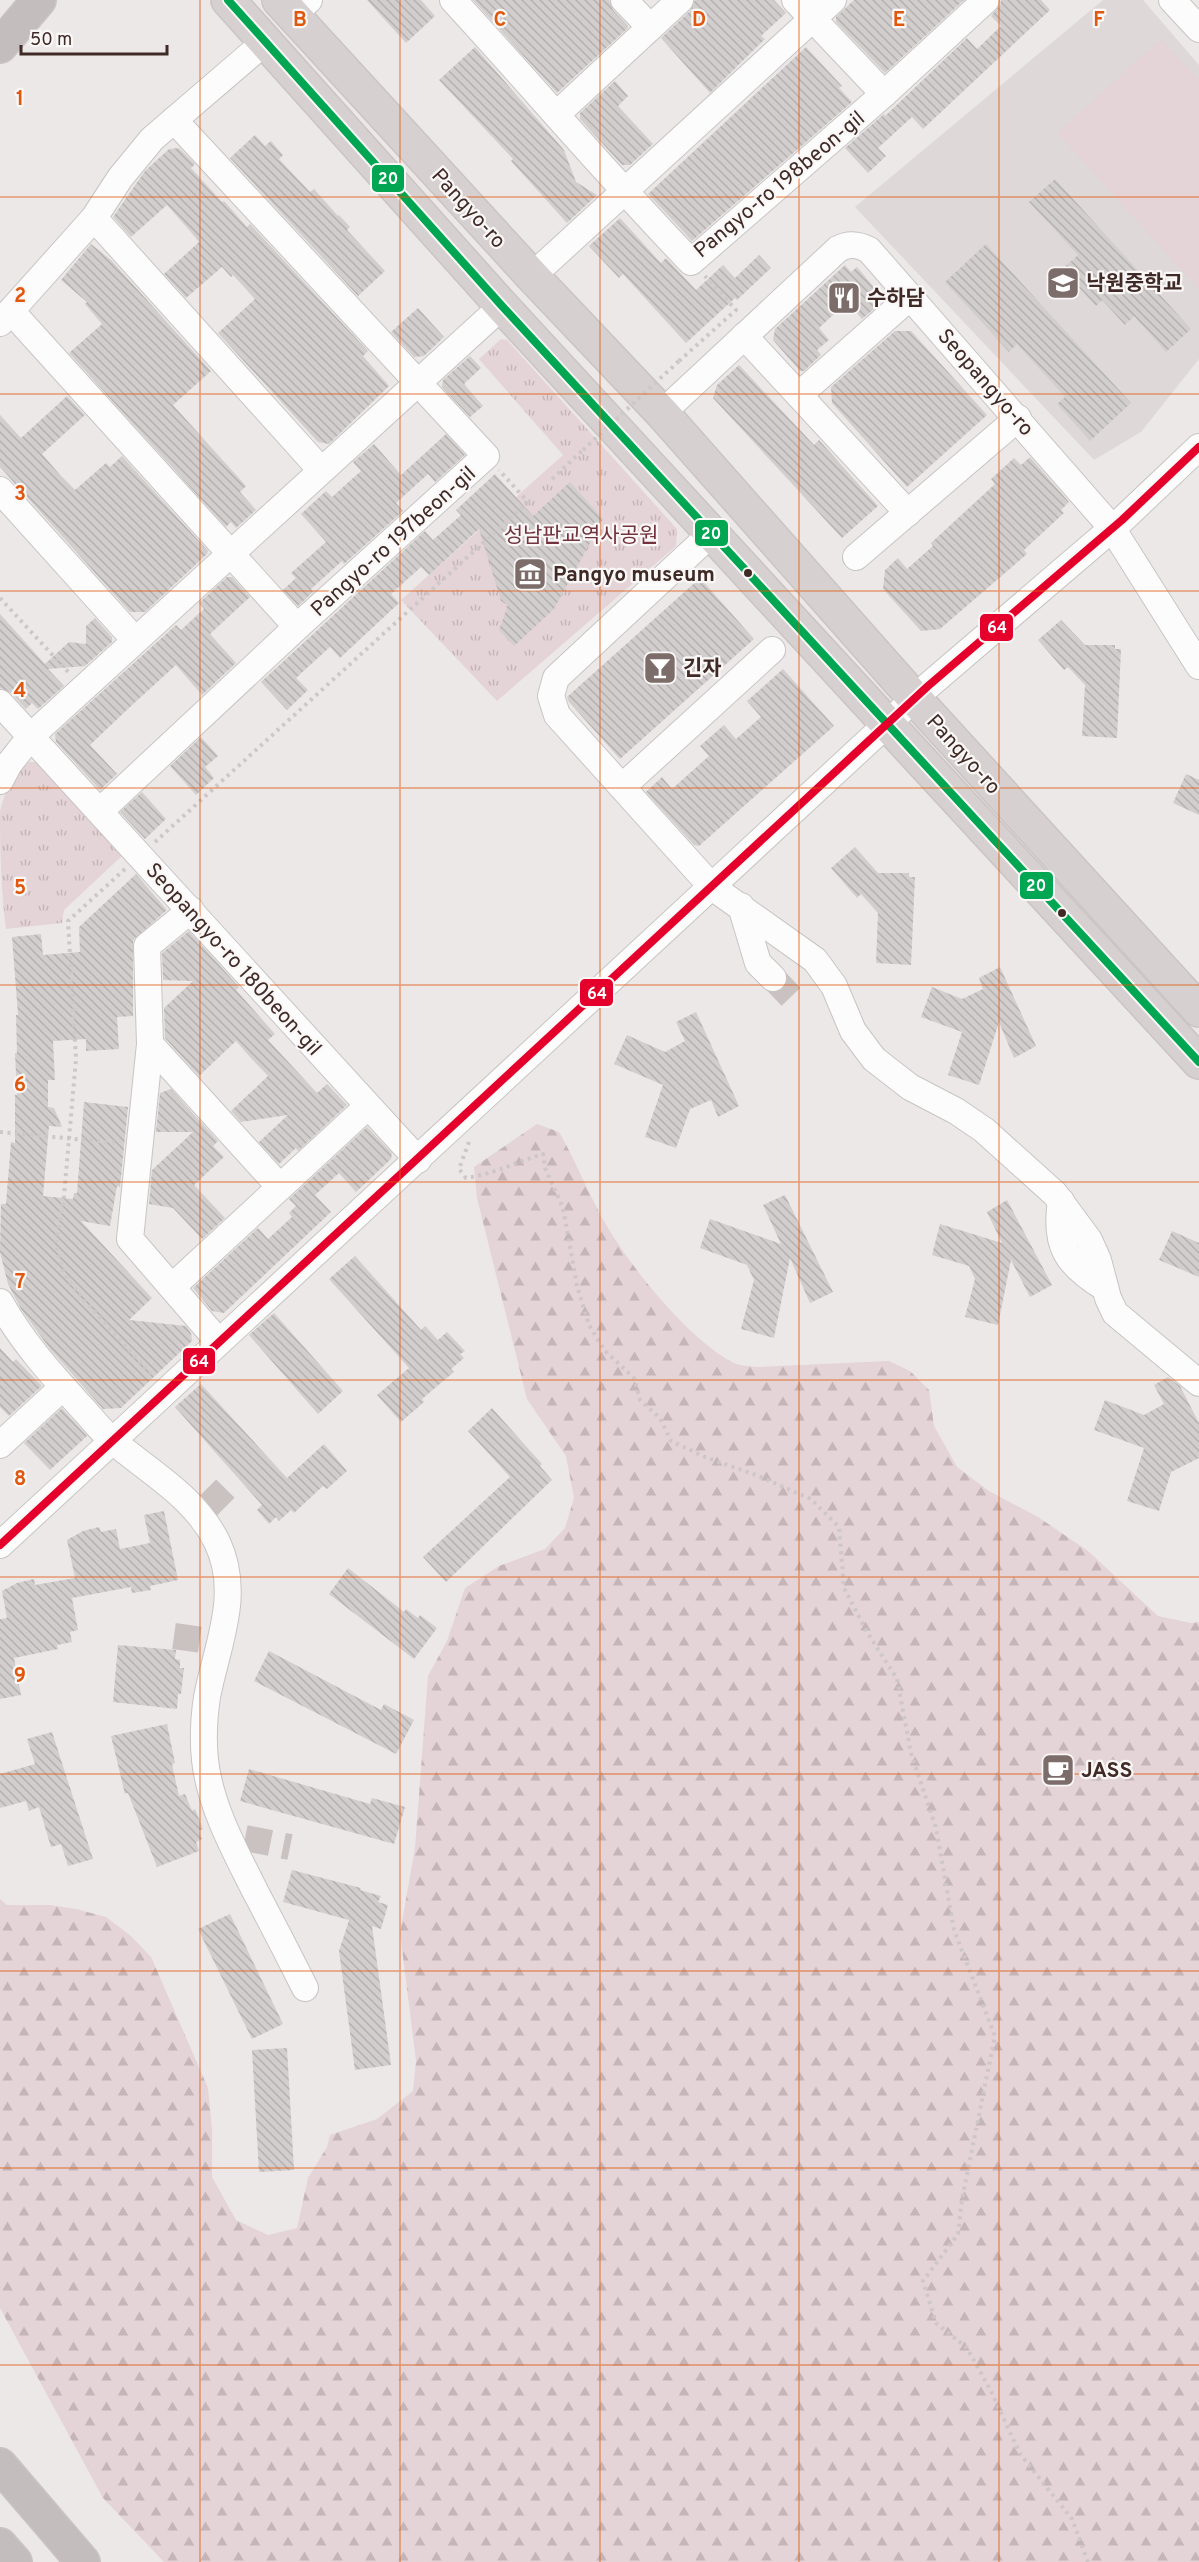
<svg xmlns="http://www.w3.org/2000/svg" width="1199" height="2562" font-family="Overpass,'Noto Sans KR',sans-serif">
	<defs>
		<pattern id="forest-firs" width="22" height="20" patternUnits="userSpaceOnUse" patternTransform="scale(1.5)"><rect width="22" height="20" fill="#e4d3d7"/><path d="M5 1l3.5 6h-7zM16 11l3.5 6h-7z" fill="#c5b5b8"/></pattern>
		<pattern id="park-tufts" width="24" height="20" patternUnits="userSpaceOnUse" patternTransform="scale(1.5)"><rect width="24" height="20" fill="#e4d3d7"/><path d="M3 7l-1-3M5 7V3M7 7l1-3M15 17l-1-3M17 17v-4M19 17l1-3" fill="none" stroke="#c5b5b8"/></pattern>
		<pattern id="building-back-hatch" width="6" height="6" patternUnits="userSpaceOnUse" patternTransform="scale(1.5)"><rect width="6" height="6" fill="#d3cece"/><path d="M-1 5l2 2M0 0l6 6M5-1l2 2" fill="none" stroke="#b6b1b1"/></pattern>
	</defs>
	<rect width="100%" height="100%" fill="#ece8e8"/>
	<polygon fill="#dfd8d8" points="1103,0 1143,0 1199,65 1199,359 1141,432 1094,460 855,207"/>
	<path fill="url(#forest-firs)" d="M537,1124L559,1132C573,1156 583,1181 596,1206C619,1254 686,1339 734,1363C740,1366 750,1366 757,1367L889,1361L910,1371L929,1390L934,1426L957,1467L989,1491L1038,1517L1088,1551L1158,1616L1191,1623L1199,1622V2562H164L103,2498L0,2308V1899L7,1905H50L76,1909L106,1917L131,1936L151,1957L208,2088L212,2129V2177L236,2220L268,2235L297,2228L308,2178L327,2147L330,2135L377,2119L413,2091L416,2061L400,1933L415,1848L428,1676L447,1641L465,1588L499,1566L545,1549L565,1528L574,1498L566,1456L527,1399L477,1198L474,1167Z"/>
	<g fill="url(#park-tufts)">
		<polygon points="501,339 507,340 677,529 676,546 497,701 401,600 563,455 479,359"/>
		<path d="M23,762H41L125,853L64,910L62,923L6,929C1,892 0,849 0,813C2,795 15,777 23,762Z"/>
	</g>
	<polygon fill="#e4d3d7" points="1161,39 1199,81 1199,289 1058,133"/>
	<g fill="url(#building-back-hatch)">
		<polygon points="367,0 421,0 435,16 406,43"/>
		<polygon points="473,0 609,0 613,10 628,26 628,28 557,93"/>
		<polygon points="695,0 774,0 786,13 761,36 765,39 710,93 661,38 690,11"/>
		<polygon points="854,0 964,0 885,73 836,22 836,17"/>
		<polygon points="1001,0 1041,0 1050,10 923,129 912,117 878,148 886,156 868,173 845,148 884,114 885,116 967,38 977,49 1001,26 991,16 1000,5"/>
		<polygon points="475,47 564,150 576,182 597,195 567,223 511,161 513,159 439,80"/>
		<polygon points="806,47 842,86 839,88 852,102 692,241 648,194"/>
		<polygon points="615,81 628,96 618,106 653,144 630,165 622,165 580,119 580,113"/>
		<polygon points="255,135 265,146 271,141 283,155 279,159 310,192 314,189 338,216 339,215 350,227 347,230 385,271 358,296 230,158"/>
		<polygon points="179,148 195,164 191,168 222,202 224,201 247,227 250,224 368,351 363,356 389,386 329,444 318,442 218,333 255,299 233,275 231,277 222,267 186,298 164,274 199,242 190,231 167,205 131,237 113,217 145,171 169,149"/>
		<polygon points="1055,179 1191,329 1166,352 1134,316 1125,325 1102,300 1096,306 1062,269 1078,255 1029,202"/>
		<polygon points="620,218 661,263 666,258 696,290 723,265 735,278 759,255 771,268 737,300 735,298 686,343 623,274 619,278 589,246"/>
		<polygon points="91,244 111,260 211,371 173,405 246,486 240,492 256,510 236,528 231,522 226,527 69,353 102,324 85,304 87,302 61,280"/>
		<polygon points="986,244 1131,403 1090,441 1057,404 1065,397 1017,344 1009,352 945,282"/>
		<polygon points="845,265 851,272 857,267 879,293 874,298 880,304 862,319 847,302 819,328 829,340 817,350 821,355 804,371 800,371 773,340 775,329"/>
		<polygon points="418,308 444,337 424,356 414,357 391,332"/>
		<polygon points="895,331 911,331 987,415 907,487 832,403 831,387"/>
		<polygon points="470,356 481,368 464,384 483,406 470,417 442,387 443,380"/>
		<polygon points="739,365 814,445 819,440 878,506 842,538 713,398 717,385"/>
		<polygon points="67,396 85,415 42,454 61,476 75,490 106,463 110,467 122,456 208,551 207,554 145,612 130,612 0,467 0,415 21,438"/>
		<polygon points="446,434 465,455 435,482 428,474 396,503 403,511 344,564 342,561 311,589 313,592 298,606 283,590 296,578 291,573 326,542 301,514 326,491 332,497 361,471 353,462 374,444 401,475"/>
		<polygon points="1030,457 1069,502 1061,510 1064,513 1024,550 1027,554 940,629 921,631 883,589 885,570 898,558 907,569 933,546 931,543 995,484 991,479 1014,458 1021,465"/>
		<polygon points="495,474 533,516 570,482 603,519 554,609 514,646 499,630 508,605 501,601 479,529 429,575 421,567 391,594 399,603 340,658 330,647 296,678 308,690 287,710 261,682 425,531 433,540 461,515 456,510"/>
		<polygon points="227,577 232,577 250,597 210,634 236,663 202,695 176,665 130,707 90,745 117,774 100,790 56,742 55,734 176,625 181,630 204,609 199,603"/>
		<polygon points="700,578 754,639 620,759 569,702 567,697"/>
		<polygon points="0,614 45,664 69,642 86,644 86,626 95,618 112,637 112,642 85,666 48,669 64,686 38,709 32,703 26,709 11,693 0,688"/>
		<polygon points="1061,620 1085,645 1115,645 1115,649 1121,649 1117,738 1082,736 1085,685 1068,667 1064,670 1038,640"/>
		<polygon points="783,669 834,726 699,846 694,845 646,792 662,777 672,789 709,756 700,746 724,725 736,739 761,717 747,701"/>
		<polygon points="201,737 218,756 205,767 214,778 196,795 170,766"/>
		<polygon points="1186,774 1199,780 1199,815 1173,803"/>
		<polygon points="142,792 166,819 145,839 120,812"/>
		<polygon points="855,847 878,873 909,873 909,877 915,877 911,965 876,963 878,913 861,894 857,898 831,868"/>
		<polygon points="136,874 167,910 133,940 133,1016 117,1017 119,1049 86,1051 86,1039 53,1041 55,1080 48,1080 48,1107 54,1108 62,1127 49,1126 43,1196 73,1199 74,1193 77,1193 84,1102 128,1107 120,1187 117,1186 110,1226 81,1221 152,1298 129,1320 186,1326 191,1333 192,1341 121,1408 103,1409 50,1349 21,1309 8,1284 0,1252 1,1204 6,1204 11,1142 15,1143 15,1095 17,1095 15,1053 17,1053 16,1015 18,1015 12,937 41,934 43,955 80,952 79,927"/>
		<polygon points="189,931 239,987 236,990 275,1034 268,1040 317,1093 327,1084 347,1105 298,1151 296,1148 279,1164 259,1142 288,1115 241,1122 231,1111 268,1076 250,1057 236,1041 199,1076 165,1038 164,1008 193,981 163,980 162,953"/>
		<polygon points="1000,967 1036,1046 1014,1058 999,1022 979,1085 948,1075 962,1032 921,1017 932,987 962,999 983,989 979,978"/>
		<polygon points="696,1012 739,1106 718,1117 711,1100 690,1109 676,1148 645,1137 663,1085 614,1064 627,1035 665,1052 685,1041 676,1022"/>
		<polygon points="171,1089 218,1141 213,1146 224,1157 194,1185 225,1218 202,1239 173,1208 149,1204 152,1170 193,1132 156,1132 160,1093"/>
		<polygon points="367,1127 392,1153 391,1159 356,1192 339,1173 315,1195 331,1212 224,1313 212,1311 193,1288 258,1228 268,1239 292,1217 289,1213 296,1206 289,1199"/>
		<polygon points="785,1195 833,1292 810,1303 790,1258 774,1338 741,1329 754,1280 747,1265 700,1248 710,1219 781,1244 763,1205"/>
		<polygon points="1007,1200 1052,1285 1030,1297 1011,1260 998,1325 965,1317 975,1279 969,1266 932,1255 940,1224 1002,1243 987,1212"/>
		<polygon points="1172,1231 1199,1243 1199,1277 1159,1260"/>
		<polygon points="355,1256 421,1330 425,1326 438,1340 447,1332 465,1351 460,1354 464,1358 451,1369 454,1372 422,1399 424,1402 401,1422 377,1395 409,1368 329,1279"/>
		<polygon points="274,1313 343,1391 318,1414 249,1335"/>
		<polygon points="0,1348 13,1362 16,1359 42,1386 9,1416 0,1407"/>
		<polygon points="1168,1377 1180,1386 1199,1423 1199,1458 1171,1472 1159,1511 1127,1501 1144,1448 1094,1430 1105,1400 1144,1415 1164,1404 1154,1385"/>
		<polygon points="201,1384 287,1478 324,1444 347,1471 327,1489 323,1486 294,1513 291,1510 279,1521 276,1517 269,1524 257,1510 262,1505 175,1407"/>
		<polygon points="62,1408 87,1436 50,1470 24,1443"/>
		<polygon points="492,1408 542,1464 540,1466 552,1480 446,1582 423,1557 510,1477 468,1431"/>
		<polygon points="164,1511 178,1580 150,1586 151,1590 132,1593 131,1587 72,1598 78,1630 70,1632 72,1642 57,1645 58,1649 14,1658 21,1695 0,1699 0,1619 7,1618 2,1591 17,1583 34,1579 35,1585 75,1578 67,1540 83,1531 99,1527 101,1532 116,1529 120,1549 150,1543 144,1515"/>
		<polygon points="348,1568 404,1612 406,1609 418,1618 420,1615 437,1628 414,1659 329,1594"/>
		<polygon points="118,1645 176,1650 175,1659 180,1660 180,1668 184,1668 181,1694 178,1694 177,1709 113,1702"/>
		<polygon points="269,1651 381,1710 384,1704 414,1720 396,1754 254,1681"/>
		<polygon points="167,1724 175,1763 172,1764 179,1796 185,1794 192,1811 195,1809 203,1829 199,1831 202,1839 196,1842 199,1851 157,1867 128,1793 125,1794 111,1736"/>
		<polygon points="52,1732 93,1859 68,1866 61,1844 51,1847 39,1807 29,1811 26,1801 0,1808 0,1774 35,1764 27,1739"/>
		<polygon points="249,1769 370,1804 372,1798 405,1807 394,1844 240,1801"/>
		<polygon points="292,1870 361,1888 360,1890 381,1896 378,1902 388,1905 381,1929 372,1926 391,2065 355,2070 339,1951 349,1920 283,1902"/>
		<polygon points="230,1914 283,2024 252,2039 198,1929"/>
		<polygon points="287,2048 294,2170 259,2172 252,2050"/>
	</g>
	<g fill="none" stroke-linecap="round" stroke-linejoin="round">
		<g stroke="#c9c2c1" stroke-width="26" stroke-dasharray="26 13" stroke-linecap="butt">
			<polyline points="773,978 796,1002"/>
			<polyline points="207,1507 227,1487"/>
			<polyline points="174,1636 210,1641"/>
			<polyline points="245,1838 290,1847"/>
		</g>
		<defs>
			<g id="minor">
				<path d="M453,0C533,87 609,177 691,262L884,94L986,0"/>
				<polyline points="624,0 650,27"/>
				<polyline points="795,0 884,94"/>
				<polyline points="1172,0 1199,29"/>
				<polyline points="293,15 309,0"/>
				<polyline points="557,114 680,0"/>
				<polyline points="94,218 321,470"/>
				<polyline points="532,276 833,0"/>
				<polyline points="11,311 297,627"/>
				<polyline points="0,323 94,218 120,178 152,139 265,42"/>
				<polyline points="744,336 908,513"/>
				<polyline points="799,395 910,297"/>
				<path d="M662,413L838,249C849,243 858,244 869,250L1112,528L1199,666"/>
				<polyline points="0,490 135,640"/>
				<polyline points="713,532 556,678 551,696 557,715 712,887 815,960 834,986 853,1031 874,1059 910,1087 956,1111 984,1130 1055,1194 1089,1240 1098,1260 1108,1298 1115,1313 1199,1383"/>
				<polyline points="856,557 1018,418"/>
				<polyline points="0,703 418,1160"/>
				<polyline points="0,781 9,764 31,736 502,306"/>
				<polyline points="622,787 772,650"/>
				<polyline points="100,811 297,627 486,456 174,120"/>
				<polyline points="741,906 758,963 773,978"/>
				<polyline points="191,910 147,946 150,1044 130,1239 219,1342"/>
				<polyline points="150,1044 280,1187"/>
				<path d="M1061,1201C1054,1246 1067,1265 1105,1288"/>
				<polyline points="172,1287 367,1107"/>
				<path d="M0,1302C22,1342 53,1376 83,1409C93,1420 103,1433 114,1442C151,1473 195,1497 217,1542C242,1594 217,1645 207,1697C204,1717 203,1741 205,1760C210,1806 235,1851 255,1891C272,1923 289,1956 305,1988"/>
				<polyline points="0,1445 63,1387"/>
				<polyline points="0,1545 928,686 1122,520 1199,447"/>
			</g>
			<g id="major">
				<polyline points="228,0 502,306 1199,1062"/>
				<polyline points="279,0 532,276 662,413 915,699 1199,1010"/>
			</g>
			<g id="highway">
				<polyline points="0,46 39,0"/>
				<polyline points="0,2465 83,2562"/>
				<polyline points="0,2545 15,2562"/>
			</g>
		</defs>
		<use href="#minor" stroke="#c8c4c4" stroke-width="28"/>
		<use href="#major" stroke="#cac4c3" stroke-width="36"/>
		<use href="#highway" stroke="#cac4c3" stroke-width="36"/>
		<g stroke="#cec7c7" stroke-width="4" stroke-dasharray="3 4.5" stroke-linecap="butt">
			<polyline points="679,361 736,310 705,276"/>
			<polyline points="552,479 583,450"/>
			<polyline points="0,598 70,674"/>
			<polyline points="155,842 528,502 499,470"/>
			<polyline points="125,869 68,921 76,1059 64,1196 56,1244 64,1274 78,1293 153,1377"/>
			<polyline points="0,1132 118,1143"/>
			<path d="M469,1142L459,1169L466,1178C494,1174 516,1162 543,1154L545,1168L563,1208L577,1286L589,1325L605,1351L634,1378L640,1400L660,1418L671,1441L705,1457L756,1475L811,1499L839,1527L844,1588L867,1632L897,1679L911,1753L936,1828L954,1930L995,2036L962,2199L958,2234L923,2281L936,2323L967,2348L991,2391L1020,2454L1072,2519L1088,2562"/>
		</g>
		<use href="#minor" stroke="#fcfcfc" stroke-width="26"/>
		<use href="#major" stroke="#d6d1d0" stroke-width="33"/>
		<use href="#highway" stroke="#c3bebd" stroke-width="33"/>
		<polyline stroke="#cec7c7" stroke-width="4" stroke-dasharray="3 4.5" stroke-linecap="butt" points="583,450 679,361"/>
		<defs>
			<polyline id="bus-1" points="228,0 502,306 1199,1062"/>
			<polyline id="bus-2" points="0,1545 928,686 1122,520 1199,447"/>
		</defs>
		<use href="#bus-1" stroke="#faf7f7" stroke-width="12"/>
		<use href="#bus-2" stroke="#faf7f7" stroke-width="12"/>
		<use href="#bus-1" stroke="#00a651" stroke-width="8"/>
		<use href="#bus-2" stroke="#e4002b" stroke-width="8"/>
	</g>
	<path fill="none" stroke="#e0570d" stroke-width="1.5" stroke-opacity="0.55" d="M200,0V2562M400,0V2562M600,0V2562M799,0V2562M999,0V2562M0,197H1199M0,394H1199M0,591H1199M0,788H1199M0,985H1199M0,1182H1199M0,1380H1199M0,1577H1199M0,1774H1199M0,1971H1199M0,2168H1199M0,2365H1199"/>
	<defs>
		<symbol id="school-square" viewBox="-11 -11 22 22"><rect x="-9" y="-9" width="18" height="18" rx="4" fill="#7c6c6a" stroke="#faf7f7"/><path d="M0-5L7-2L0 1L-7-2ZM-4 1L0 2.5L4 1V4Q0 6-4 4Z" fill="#fff"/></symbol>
		<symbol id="restaurant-square" viewBox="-11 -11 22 22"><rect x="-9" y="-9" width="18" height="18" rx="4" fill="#7c6c6a" stroke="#faf7f7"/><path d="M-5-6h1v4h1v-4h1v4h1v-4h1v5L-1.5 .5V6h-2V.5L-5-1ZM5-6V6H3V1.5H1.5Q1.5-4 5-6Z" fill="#fff"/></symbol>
		<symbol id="museum-square" viewBox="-11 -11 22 22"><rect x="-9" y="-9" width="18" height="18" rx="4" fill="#7c6c6a" stroke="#faf7f7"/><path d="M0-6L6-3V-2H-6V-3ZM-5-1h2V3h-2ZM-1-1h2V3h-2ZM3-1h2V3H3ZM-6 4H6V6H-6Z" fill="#fff"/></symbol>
		<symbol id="bar-square" viewBox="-11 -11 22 22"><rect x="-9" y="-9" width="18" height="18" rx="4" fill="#7c6c6a" stroke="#faf7f7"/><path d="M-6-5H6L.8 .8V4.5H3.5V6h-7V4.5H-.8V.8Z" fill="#fff"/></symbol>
		<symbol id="cafe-square" viewBox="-11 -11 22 22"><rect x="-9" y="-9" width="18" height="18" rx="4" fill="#7c6c6a" stroke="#faf7f7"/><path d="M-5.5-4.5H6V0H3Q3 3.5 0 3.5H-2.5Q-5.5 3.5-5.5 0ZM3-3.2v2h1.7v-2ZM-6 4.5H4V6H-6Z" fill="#fff"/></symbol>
	</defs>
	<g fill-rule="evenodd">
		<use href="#school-square" x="1044" y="264" width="38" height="38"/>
		<use href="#restaurant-square" x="825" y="279" width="38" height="38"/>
		<use href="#museum-square" x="511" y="555" width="38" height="38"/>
		<use href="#bar-square" x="641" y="649" width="38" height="38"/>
		<use href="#cafe-square" x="1039" y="1751" width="38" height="38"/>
	</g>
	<g fill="#3f2a26" stroke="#faf7f7" stroke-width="2">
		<circle cx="748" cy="573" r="5"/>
		<circle cx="1062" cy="913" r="5"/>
	</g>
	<g text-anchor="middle" stroke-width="4.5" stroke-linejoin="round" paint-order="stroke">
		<g font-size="21" fill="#3f2a26" stroke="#faf7f7">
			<text transform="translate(779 184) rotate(-40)" y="7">Pangyo-ro 198beon-gil</text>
			<text transform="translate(469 208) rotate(48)" y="7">Pangyo-ro</text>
			<text transform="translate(986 382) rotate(49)" y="7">Seopangyo-ro</text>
			<text transform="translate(393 541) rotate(-42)" y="7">Pangyo-ro 197beon-gil</text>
			<text transform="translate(964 754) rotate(48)" y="7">Pangyo-ro</text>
			<text transform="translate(234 959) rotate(48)" y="7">Seopangyo-ro 180beon-gil</text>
		</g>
		<g font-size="21" font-weight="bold" fill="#3f2a26" stroke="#faf7f7" text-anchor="start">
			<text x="1086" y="290">낙원중학교</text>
			<text x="867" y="305">수하담</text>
			<text x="553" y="581">Pangyo museum</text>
			<text x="683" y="675">긴자</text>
			<text x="1081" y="1777">JASS</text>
		</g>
		<g font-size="21" fill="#73333e" stroke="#faf7f7">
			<text x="581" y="542">성남판교역사공원</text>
		</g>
	</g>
	<g font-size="20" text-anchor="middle" font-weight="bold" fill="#e0570d" stroke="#faf7f7" stroke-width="4.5" stroke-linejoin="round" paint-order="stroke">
		<text x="300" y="26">B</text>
		<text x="500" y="26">C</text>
		<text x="699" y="26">D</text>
		<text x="899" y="26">E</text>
		<text x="1099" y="26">F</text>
		<text x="20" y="105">1</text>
		<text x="20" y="302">2</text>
		<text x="20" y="500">3</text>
		<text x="20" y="697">4</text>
		<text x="20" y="894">5</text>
		<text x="20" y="1091">6</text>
		<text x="20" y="1288">7</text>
		<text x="20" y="1485">8</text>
		<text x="20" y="1682">9</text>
	</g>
	<g stroke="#faf7f7" stroke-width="2">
		<rect x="371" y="164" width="34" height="29" rx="6" fill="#00a651"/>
		<rect x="694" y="519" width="35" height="28" rx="6" fill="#00a651"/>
		<rect x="979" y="613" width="35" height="29" rx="6" fill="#e4002b"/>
		<rect x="1019" y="871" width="35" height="29" rx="6" fill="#00a651"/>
		<rect x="579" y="978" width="35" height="29" rx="6" fill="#e4002b"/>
		<rect x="182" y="1347" width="34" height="28" rx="6" fill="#e4002b"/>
	</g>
	<g font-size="16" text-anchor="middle" font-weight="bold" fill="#fff">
		<text x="388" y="184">20</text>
		<text x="711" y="539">20</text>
		<text x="997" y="633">64</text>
		<text x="1036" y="891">20</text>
		<text x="597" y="999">64</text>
		<text x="199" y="1367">64</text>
	</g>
	<path d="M21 45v9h146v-9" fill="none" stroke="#3f2a26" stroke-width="3"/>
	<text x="30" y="45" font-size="18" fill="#3f2a26" stroke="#faf7f7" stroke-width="4.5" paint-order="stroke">50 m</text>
</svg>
